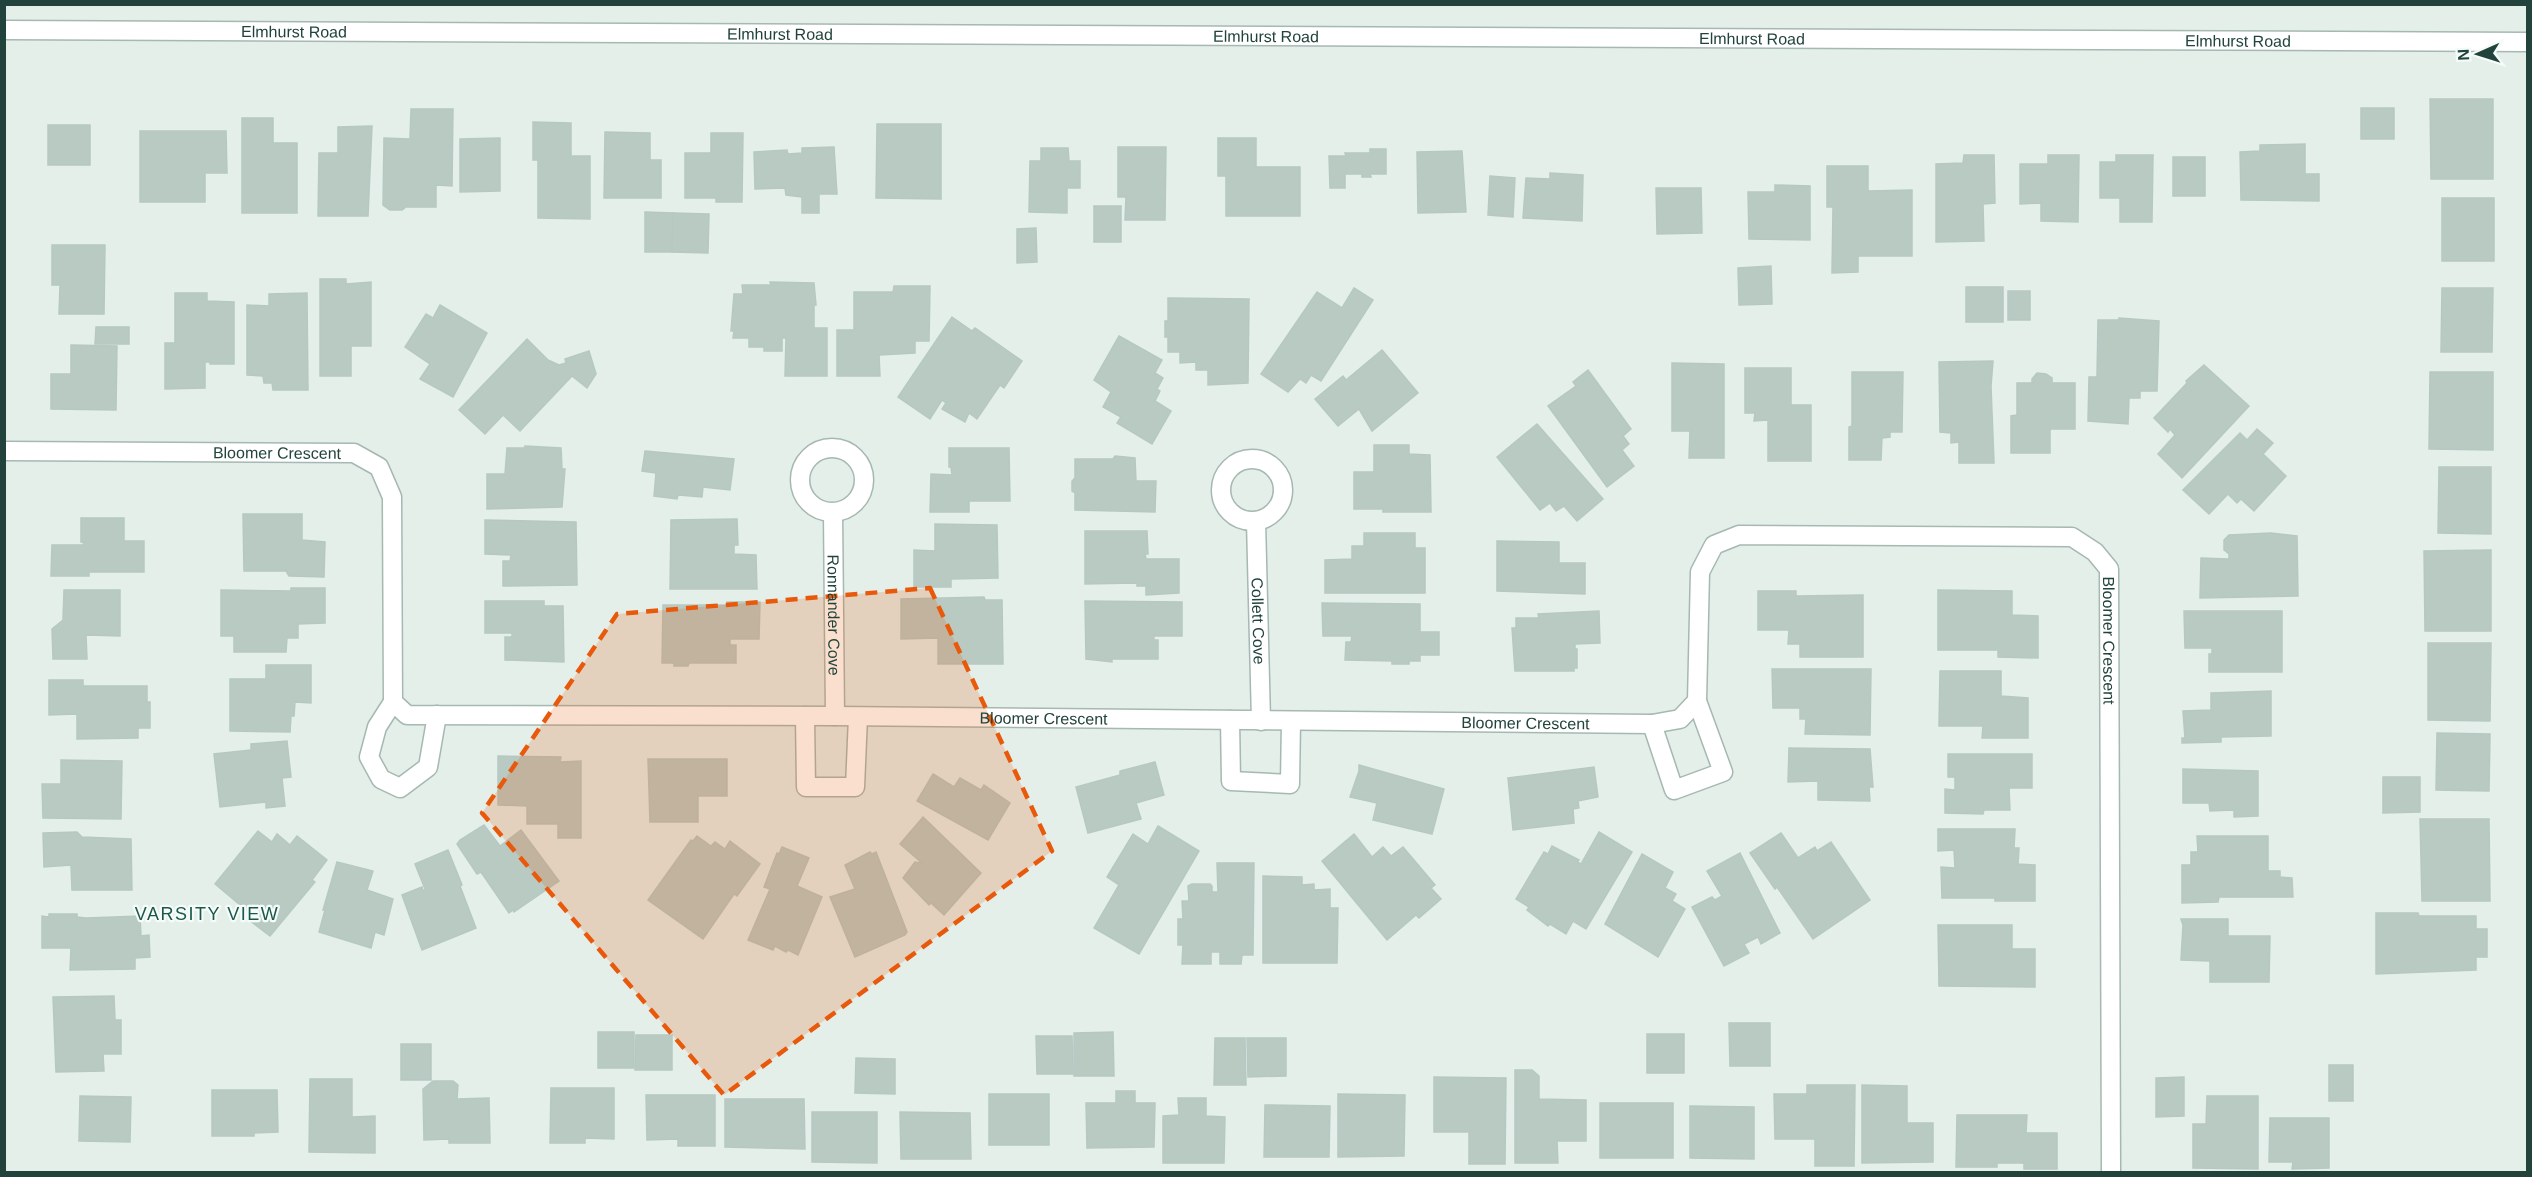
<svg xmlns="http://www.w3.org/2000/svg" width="2532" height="1177" font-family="Arial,sans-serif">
	<rect width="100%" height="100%" fill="#e4efea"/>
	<g fill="#b9cac3" stroke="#b5c9c2" stroke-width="1.5">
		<polygon points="2430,99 2493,99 2493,179 2431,179"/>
		<rect x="2361" y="108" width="33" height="31"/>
		<polygon points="411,109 453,109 452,186 436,185 436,207 406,207 402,210 390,210 383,205 384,138 410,139"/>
		<polygon points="242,118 273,118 273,143 297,143 297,213 242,213"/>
		<polygon points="533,122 571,123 571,156 590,156 590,219 538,218 538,160 533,160"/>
		<polygon points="877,124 941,124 941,199 876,198"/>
		<rect x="48" y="125" width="42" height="40"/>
		<polygon points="372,126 368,216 318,216 319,153 338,153 338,127"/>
		<polygon points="140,131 226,131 227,173 205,173 205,202 140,202"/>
		<polygon points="605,132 650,133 650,160 661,160 661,198 604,198"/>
		<polygon points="711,133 743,133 742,202 716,202 716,198 685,198 685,153 711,153"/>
		<polygon points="500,138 500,191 460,192 460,139"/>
		<polygon points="1218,138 1256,138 1256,167 1300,167 1300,216 1226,216 1226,176 1218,176"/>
		<polygon points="2305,144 2305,174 2319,174 2319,201 2241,200 2240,152 2260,151 2260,145"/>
		<polygon points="834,147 837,194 819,194 819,213 802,213 802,197 786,195 785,188 755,189 754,152 787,150 788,154 802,153 802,148"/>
		<polygon points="1118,147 1166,147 1165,220 1125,220 1126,197 1118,197"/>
		<polygon points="1041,148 1068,148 1069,161 1080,161 1080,188 1067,188 1067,213 1029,212 1030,161 1041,161"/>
		<polygon points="1370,149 1386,149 1386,174 1370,174 1371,177 1362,177 1362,174 1345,174 1345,188 1330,188 1329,156 1346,156 1345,153 1370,153"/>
		<polygon points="1462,151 1466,212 1418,213 1417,152"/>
		<polygon points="1964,155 1994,155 1995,203 1983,204 1984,241 1936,242 1936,164 1963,163"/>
		<polygon points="2048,155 2079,155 2078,222 2041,221 2041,203 2020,204 2020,164 2048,164"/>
		<polygon points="2116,155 2153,155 2152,222 2120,222 2120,198 2100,198 2100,162 2116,162"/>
		<rect x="2173" y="157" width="32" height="39"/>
		<polygon points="1827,166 1868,166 1868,191 1912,190 1912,256 1858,256 1858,272 1832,273 1833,207 1827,207"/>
		<polygon points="1550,173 1583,175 1582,221 1523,218 1526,178 1550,179"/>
		<polygon points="1490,176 1515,178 1513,217 1488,215"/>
		<polygon points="1775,185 1810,186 1810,240 1749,239 1748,192 1775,192"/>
		<polygon points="1656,188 1701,188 1702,233 1657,234"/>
		<rect x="2442" y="198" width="52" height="63"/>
		<rect x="1094" y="206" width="27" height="36"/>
		<polygon points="645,212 673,213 672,252 645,252"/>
		<polygon points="673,213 709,214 708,253 672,252"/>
		<polygon points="1036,228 1037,262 1017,263 1017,229"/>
		<polygon points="52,245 105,245 104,314 59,314 60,285 52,285"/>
		<polygon points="1771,266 1772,304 1739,305 1738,268"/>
		<polygon points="320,279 346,279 346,284 371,282 371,346 351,346 351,376 320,376"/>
		<polygon points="770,282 814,283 816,305 814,305 814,328 827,328 827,376 785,376 786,338 782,338 782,351 764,351 764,347 749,347 749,338 733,338 734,331 731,331 734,294 743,294 742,285 771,285"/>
		<polygon points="894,286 930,286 929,341 915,341 915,353 879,355 880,376 837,376 837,330 854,330 854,292 893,292"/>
		<rect x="1966" y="287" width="37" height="35"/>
		<polygon points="1354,288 1373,300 1321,381 1311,375 1306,383 1300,379 1288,392 1261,374 1317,292 1342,308"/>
		<polygon points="2442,288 2493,288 2492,352 2441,352"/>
		<rect x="2008" y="291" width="22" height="29"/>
		<polygon points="175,293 207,293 207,301 234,302 234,364 210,364 210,362 205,362 205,388 165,389 165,343 175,343"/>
		<polygon points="307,293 308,390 273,390 272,383 264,383 263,376 247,375 247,305 269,306 269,294"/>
		<polygon points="1168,298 1249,299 1248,383 1208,385 1208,370 1196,370 1196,362 1180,363 1180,352 1168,352 1168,337 1165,337 1165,321 1168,321"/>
		<polygon points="440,305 487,333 453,397 420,379 430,364 405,347 426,314 433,318"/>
		<polygon points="952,317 972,331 975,328 1022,361 1004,388 1000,385 977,419 969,413 965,422 942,409 946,403 942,400 930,419 898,397"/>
		<polygon points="2119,318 2159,321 2157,391 2140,391 2140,398 2129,398 2128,424 2088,421 2089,377 2097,377 2098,320 2119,320"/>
		<polygon points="96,327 129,327 129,344 95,344"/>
		<polygon points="1119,336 1162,360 1155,373 1163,378 1157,389 1160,391 1155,401 1171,411 1152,444 1117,423 1121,417 1103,407 1111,392 1094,380"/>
		<polygon points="527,339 548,360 559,365 566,363 565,359 589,351 596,374 587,388 572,376 520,431 503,415 485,434 459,410"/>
		<polygon points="71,345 117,346 116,410 51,409 51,374 71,374"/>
		<polygon points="1382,350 1418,393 1372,431 1359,409 1338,426 1315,399 1343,376 1346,380"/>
		<polygon points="1993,361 1991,386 1994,463 1959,463 1959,442 1951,443 1951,433 1940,432 1939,362"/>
		<polygon points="1672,363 1724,364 1724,458 1689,458 1690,431 1672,431"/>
		<polygon points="2204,365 2249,406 2182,478 2158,454 2175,435 2170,429 2168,432 2154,418 2187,383 2186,381"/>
		<polygon points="1745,368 1791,368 1791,405 1811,405 1811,461 1768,461 1768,420 1754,421 1755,413 1745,413"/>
		<polygon points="1588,370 1631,429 1623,436 1629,444 1622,450 1634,466 1607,487 1548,406 1576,386 1573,382"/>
		<polygon points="1852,372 1903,372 1902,432 1890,432 1890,437 1882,438 1881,460 1849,460 1849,427 1852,426"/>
		<polygon points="2430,372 2493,372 2493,450 2429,449"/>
		<polygon points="2037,373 2046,374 2052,378 2052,383 2075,383 2075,429 2050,429 2050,453 2011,453 2011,416 2017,415 2017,383 2032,383 2032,379"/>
		<polygon points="1537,424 1603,499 1577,521 1564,506 1556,511 1550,503 1540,510 1497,457"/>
		<polygon points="2257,429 2273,443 2263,454 2286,476 2254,511 2241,499 2237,503 2228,494 2209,514 2183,490 2240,433 2247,440"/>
		<polygon points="1374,445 1409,445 1409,454 1430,455 1431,512 1383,512 1383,509 1354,509 1354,472 1374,472"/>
		<polygon points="525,446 561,448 562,469 565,469 562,507 487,509 487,474 505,474 507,448 524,448"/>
		<polygon points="949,448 1009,448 1010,501 969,501 969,512 930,512 931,474 952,475 951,467 949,467"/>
		<polygon points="645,451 734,459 730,490 703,487 702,497 678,495 677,499 654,496 656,473 642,471"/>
		<polygon points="1115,456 1135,458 1136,481 1156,481 1155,512 1075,510 1075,493 1072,491 1072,481 1075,478 1075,459 1113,459"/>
		<polygon points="2439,467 2491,467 2491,534 2438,533"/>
		<polygon points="243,514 302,514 302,540 325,542 324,577 289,576 286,571 244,571"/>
		<polygon points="81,518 124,518 124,541 144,541 144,572 89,572 89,576 51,576 52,545 84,545 83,542 81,542"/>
		<polygon points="737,519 738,545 734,545 734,554 756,555 757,589 670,589 671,520"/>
		<polygon points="485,520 576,522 577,585 503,586 503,561 510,561 511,555 485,554"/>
		<polygon points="935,524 997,525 998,578 951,579 951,587 914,587 914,550 935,551"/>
		<polygon points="1085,531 1147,531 1148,554 1145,554 1146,559 1179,559 1179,593 1146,595 1146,586 1137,586 1137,583 1085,584"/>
		<polygon points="1364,533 1415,533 1415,548 1425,548 1425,593 1325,593 1325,560 1352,559 1352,546 1364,546"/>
		<polygon points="2271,533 2297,536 2298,596 2200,598 2201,558 2229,559 2229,554 2224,550 2224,540 2229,535"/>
		<polygon points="1497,541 1559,542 1559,563 1585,563 1585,594 1497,591"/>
		<polygon points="2491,550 2491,631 2425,631 2424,551"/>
		<polygon points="291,588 325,588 325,623 298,624 298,638 287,638 286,652 234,652 234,636 221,636 221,590 291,591"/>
		<polygon points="64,590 120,590 120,636 86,635 87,659 53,659 52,629 63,620"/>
		<polygon points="1938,590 2012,591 2012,615 2038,616 2038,658 1998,657 1998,650 1938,650"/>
		<polygon points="1758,591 1796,591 1796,596 1863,595 1863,657 1800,657 1800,644 1788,644 1789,630 1758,630"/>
		<polygon points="984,597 985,600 1002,600 1003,664 938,664 938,638 901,639 901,599"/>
		<polygon points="485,601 544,601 544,606 563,606 564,662 505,660 505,637 512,637 512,633 485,633"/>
		<polygon points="1085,601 1182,602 1182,636 1154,636 1154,640 1158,640 1158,659 1112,659 1112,662 1086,659"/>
		<polygon points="727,602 760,602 759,639 730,639 730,645 736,645 736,663 689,663 688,666 674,666 674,663 662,663 663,605 727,605"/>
		<polygon points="1322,603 1420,604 1420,632 1439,632 1439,655 1420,655 1420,661 1409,661 1409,664 1392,664 1392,661 1345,660 1346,642 1351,642 1352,636 1323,636"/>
		<polygon points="1599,611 1600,643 1575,644 1575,649 1577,649 1577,668 1574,668 1574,671 1515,671 1512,628 1516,628 1516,618 1539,618 1538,614"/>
		<polygon points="2184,611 2282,611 2282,672 2209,672 2209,654 2212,654 2212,648 2185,648"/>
		<polygon points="2428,643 2491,643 2490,721 2428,720"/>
		<polygon points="266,665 311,665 311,703 295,702 294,716 291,716 290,732 230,731 230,679 266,679"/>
		<polygon points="1772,669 1871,669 1870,735 1805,734 1806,719 1800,719 1800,708 1773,708"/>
		<polygon points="1940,671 2001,671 2001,696 2028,698 2028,738 1982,738 1983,726 1939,726"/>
		<polygon points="49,680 83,680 83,686 147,686 147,702 150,702 150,728 138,728 138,738 77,739 77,714 49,715"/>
		<polygon points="2271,691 2271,736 2221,737 2221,742 2182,743 2182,738 2185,738 2183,711 2211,710 2211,693"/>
		<polygon points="2437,733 2490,734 2489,791 2436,790"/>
		<polygon points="287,741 291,777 282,778 285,806 266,808 266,802 220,807 214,754 251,750 251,744"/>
		<polygon points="1789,748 1870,749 1873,787 1869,787 1870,801 1818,800 1818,781 1788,782"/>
		<polygon points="1948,754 2032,754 2032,788 2009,788 2010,810 1984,810 1983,814 1945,813 1945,789 1955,790 1955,777 1948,777"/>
		<polygon points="498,756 561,757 560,762 581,761 581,838 558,838 558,824 527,824 527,806 498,805"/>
		<polygon points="648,759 727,759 727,796 698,796 698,822 650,822"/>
		<polygon points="61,760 122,761 121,819 43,818 42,784 61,784"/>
		<polygon points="1155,762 1164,795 1136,803 1141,819 1088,833 1076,787 1120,775 1120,771"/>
		<polygon points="1359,765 1444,789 1432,834 1373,820 1377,803 1350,797 1359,771"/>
		<polygon points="1594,767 1598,797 1578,801 1579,808 1573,809 1574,823 1513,830 1508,778"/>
		<polygon points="2183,769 2258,771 2258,816 2234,817 2234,810 2210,811 2209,803 2183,803"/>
		<polygon points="933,774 954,787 960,778 981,790 984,785 1010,803 988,840 917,801"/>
		<polygon points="2383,777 2420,777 2420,812 2383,813"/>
		<polygon points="923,817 981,873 944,915 931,903 929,905 903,878 915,862 922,863 900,844"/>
		<polygon points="2420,819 2489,819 2490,901 2422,901"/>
		<polygon points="484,825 500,846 521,830 559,881 514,912 513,910 509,913 481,872 477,874 457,844 460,840"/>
		<polygon points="1158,826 1199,851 1139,954 1094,928 1119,885 1107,877 1133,834 1148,844"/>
		<polygon points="1938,829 2015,829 2014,848 2019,848 2018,864 2035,865 2035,901 1995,901 1995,898 1942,898 1941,867 1955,868 1954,850 1938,851"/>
		<polygon points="258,831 272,842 277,834 290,845 297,836 327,860 312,880 315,882 270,936 249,920 252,915 215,884"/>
		<polygon points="77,832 82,837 131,839 132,890 72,890 71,865 44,867 43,833"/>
		<polygon points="1599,832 1632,852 1586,929 1573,921 1566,934 1550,924 1548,926 1527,910 1529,907 1516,899 1544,852 1548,854 1552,846 1579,860 1577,862 1581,864"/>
		<polygon points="1781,833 1798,858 1815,847 1817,851 1831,842 1870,900 1813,939 1777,887 1775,889 1750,853"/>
		<polygon points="1354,834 1372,857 1383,847 1391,856 1403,847 1435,885 1431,888 1441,899 1419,918 1416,915 1387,940 1322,861"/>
		<polygon points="697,836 711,846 715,842 725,849 730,841 760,864 737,896 734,894 703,939 648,900 691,840 693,841"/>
		<polygon points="2197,836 2268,836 2268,871 2280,871 2280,877 2292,878 2293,897 2219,897 2218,902 2182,903 2182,865 2191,865 2191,852 2198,852"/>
		<polygon points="782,847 809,858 797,886 822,897 798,955 788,950 786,952 775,946 773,950 748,940 770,889 764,887 777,853 779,854"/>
		<polygon points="448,850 462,885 460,886 476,928 422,950 402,895 422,887 423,891 425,889 415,864"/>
		<polygon points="870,852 872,854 876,852 907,932 905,935 855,957 830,897 855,889 845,865"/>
		<polygon points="1740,853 1780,933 1761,944 1758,937 1744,944 1749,953 1724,966 1692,907 1712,897 1715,900 1722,896 1707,871"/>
		<polygon points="1642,854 1673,872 1665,888 1676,894 1672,901 1685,909 1658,957 1605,924"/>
		<polygon points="337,862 373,871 367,890 393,899 384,935 375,932 371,948 319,932 325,910 323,910"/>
		<polygon points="1217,863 1254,863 1253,955 1242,955 1241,964 1220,964 1220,952 1211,952 1211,964 1182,964 1183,945 1178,945 1178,919 1183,919 1182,901 1189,901 1188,886 1192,884 1210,884 1212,886 1212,892 1218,892"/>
		<polygon points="1263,876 1302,877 1302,885 1314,884 1314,890 1330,889 1330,908 1338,908 1337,963 1263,963"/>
		<polygon points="2376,913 2418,913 2419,916 2476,916 2476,929 2487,929 2487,957 2476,957 2476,970 2376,974"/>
		<polygon points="49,914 77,914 77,917 86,918 140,916 141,936 149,935 150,957 135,958 135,969 70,970 71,948 42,948 42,916 49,917"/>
		<polygon points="2181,919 2228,919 2228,936 2270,936 2269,982 2210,982 2210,961 2181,960 2183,925"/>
		<polygon points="1938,925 2012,925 2012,949 2035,949 2035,987 1939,986"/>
		<polygon points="114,996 115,1020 121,1020 121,1054 103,1054 104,1071 56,1072 53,997"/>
		<polygon points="1729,1023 1770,1023 1770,1066 1730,1066"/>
		<rect x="598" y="1032" width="36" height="36"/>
		<polygon points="1113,1032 1114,1076 1074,1076 1074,1033"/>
		<rect x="1647" y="1034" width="37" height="39"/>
		<polygon points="636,1035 672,1035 672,1070 635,1070"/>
		<polygon points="1036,1036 1072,1036 1073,1074 1037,1074"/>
		<polygon points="1215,1038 1245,1038 1246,1085 1214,1085"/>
		<polygon points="1247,1038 1286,1038 1286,1076 1248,1077"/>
		<rect x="401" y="1044" width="30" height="36"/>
		<polygon points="856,1058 895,1059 895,1094 855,1093"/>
		<rect x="2329" y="1065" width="24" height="36"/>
		<polygon points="1515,1070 1532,1070 1539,1076 1539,1099 1586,1100 1586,1141 1557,1141 1558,1163 1515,1163"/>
		<polygon points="1434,1077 1506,1078 1505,1164 1469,1164 1469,1132 1434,1132"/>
		<polygon points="2184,1077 2184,1116 2156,1117 2156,1078"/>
		<polygon points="310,1079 352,1079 352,1117 375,1116 375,1153 309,1152"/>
		<polygon points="433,1081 453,1081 458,1085 457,1099 489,1098 490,1143 449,1143 449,1139 424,1140 423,1089"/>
		<polygon points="1807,1085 1855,1085 1854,1166 1815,1166 1815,1139 1775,1139 1774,1094 1807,1094"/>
		<polygon points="1862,1085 1907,1086 1907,1123 1933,1123 1933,1162 1862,1163"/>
		<polygon points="551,1088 614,1088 614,1139 585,1138 585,1143 550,1143"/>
		<polygon points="212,1090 277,1090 278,1132 254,1133 254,1136 212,1136"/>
		<polygon points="1116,1091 1135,1091 1135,1103 1155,1103 1154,1147 1087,1148 1086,1103 1116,1103"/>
		<rect x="989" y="1094" width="60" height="51"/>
		<polygon points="1338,1094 1405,1095 1404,1156 1338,1157"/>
		<polygon points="646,1095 715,1095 715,1146 678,1146 678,1139 647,1140"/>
		<polygon points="80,1096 131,1097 130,1142 79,1141"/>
		<polygon points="2207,1096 2258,1096 2258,1169 2193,1168 2193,1124 2206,1124"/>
		<polygon points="1178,1098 1206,1098 1206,1116 1225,1117 1224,1163 1163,1163 1163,1116 1179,1115"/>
		<polygon points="725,1099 804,1099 805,1149 725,1147"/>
		<rect x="1600" y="1103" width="73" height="55"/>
		<polygon points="1265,1105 1330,1106 1329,1157 1264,1157"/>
		<polygon points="1690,1106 1754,1107 1754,1159 1690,1158"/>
		<polygon points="812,1112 877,1112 877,1163 812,1162"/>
		<polygon points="900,1112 970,1113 971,1159 901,1159"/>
		<polygon points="1957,1115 2027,1115 2026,1133 2057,1133 2057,1169 2024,1169 2024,1163 1997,1163 1997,1167 1956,1167"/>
		<polygon points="2270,1118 2329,1118 2329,1168 2292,1169 2293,1162 2269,1162"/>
	</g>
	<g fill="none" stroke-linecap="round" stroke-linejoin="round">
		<defs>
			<g id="minor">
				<path id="s1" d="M4,30L2528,42"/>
				<circle cx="832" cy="480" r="32"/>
				<path id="s2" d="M4,451L354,453L379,467L392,497L393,702L407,715L835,716L1652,724L1680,719L1697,701L1700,572L1714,545L1739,535L2072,537L2095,552L2109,569L2111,1172"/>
				<circle cx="1252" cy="490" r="31"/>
				<path id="s3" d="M833,513L835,716"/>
				<path id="s4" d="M1256,521L1261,721"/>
				<polyline points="393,702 377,727 369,757 381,779 400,788 428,767 437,715"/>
				<polyline points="805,716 806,787 855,787 858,717"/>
				<polyline points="1230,720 1231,781 1290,784 1291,721"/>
				<polyline points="1652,724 1674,790 1723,772 1697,701"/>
			</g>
		</defs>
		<use href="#minor" stroke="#a6b8b2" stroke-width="21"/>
		<use href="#minor" stroke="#fff" stroke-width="18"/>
	</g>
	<path fill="#e8590c" fill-opacity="0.2" stroke="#e8590c" stroke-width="4.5" stroke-dasharray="12 8" stroke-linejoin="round" d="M930,588L1052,851L724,1095L482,813L617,614Z"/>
	<g text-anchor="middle" stroke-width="4.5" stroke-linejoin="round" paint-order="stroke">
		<g font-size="16" fill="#21433b" stroke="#f5fbf8">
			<text dy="6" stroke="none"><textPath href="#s1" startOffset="290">Elmhurst Road</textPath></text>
			<text dy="6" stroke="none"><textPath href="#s1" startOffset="776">Elmhurst Road</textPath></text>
			<text dy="6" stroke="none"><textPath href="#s1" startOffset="1262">Elmhurst Road</textPath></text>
			<text dy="6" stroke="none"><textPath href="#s1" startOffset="1748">Elmhurst Road</textPath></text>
			<text dy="6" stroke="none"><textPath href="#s1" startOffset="2234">Elmhurst Road</textPath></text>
			<text dy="6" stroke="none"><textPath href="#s2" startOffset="273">Bloomer Crescent</textPath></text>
			<text dy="6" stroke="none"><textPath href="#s3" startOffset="102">Ronnander Cove</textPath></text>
			<text dy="6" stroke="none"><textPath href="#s4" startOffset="100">Collett Cove</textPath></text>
			<text dy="6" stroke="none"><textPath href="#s2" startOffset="2574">Bloomer Crescent</textPath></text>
			<text dy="6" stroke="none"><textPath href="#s2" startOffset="1272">Bloomer Crescent</textPath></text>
			<text dy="6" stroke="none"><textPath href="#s2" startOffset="1754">Bloomer Crescent</textPath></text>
		</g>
		<g font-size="18" letter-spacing="1.5" fill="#1a584b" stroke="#f5fbf8">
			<text x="207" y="920">VARSITY VIEW</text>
		</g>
	</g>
	<rect width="2532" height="1177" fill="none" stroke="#21433b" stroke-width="12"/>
	<g transform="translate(2478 54) rotate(267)" stroke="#f5fbf8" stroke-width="4.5" paint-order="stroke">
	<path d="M0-4.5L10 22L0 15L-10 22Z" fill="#21433b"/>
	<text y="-9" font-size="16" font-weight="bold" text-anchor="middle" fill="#21433b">N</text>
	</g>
</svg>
